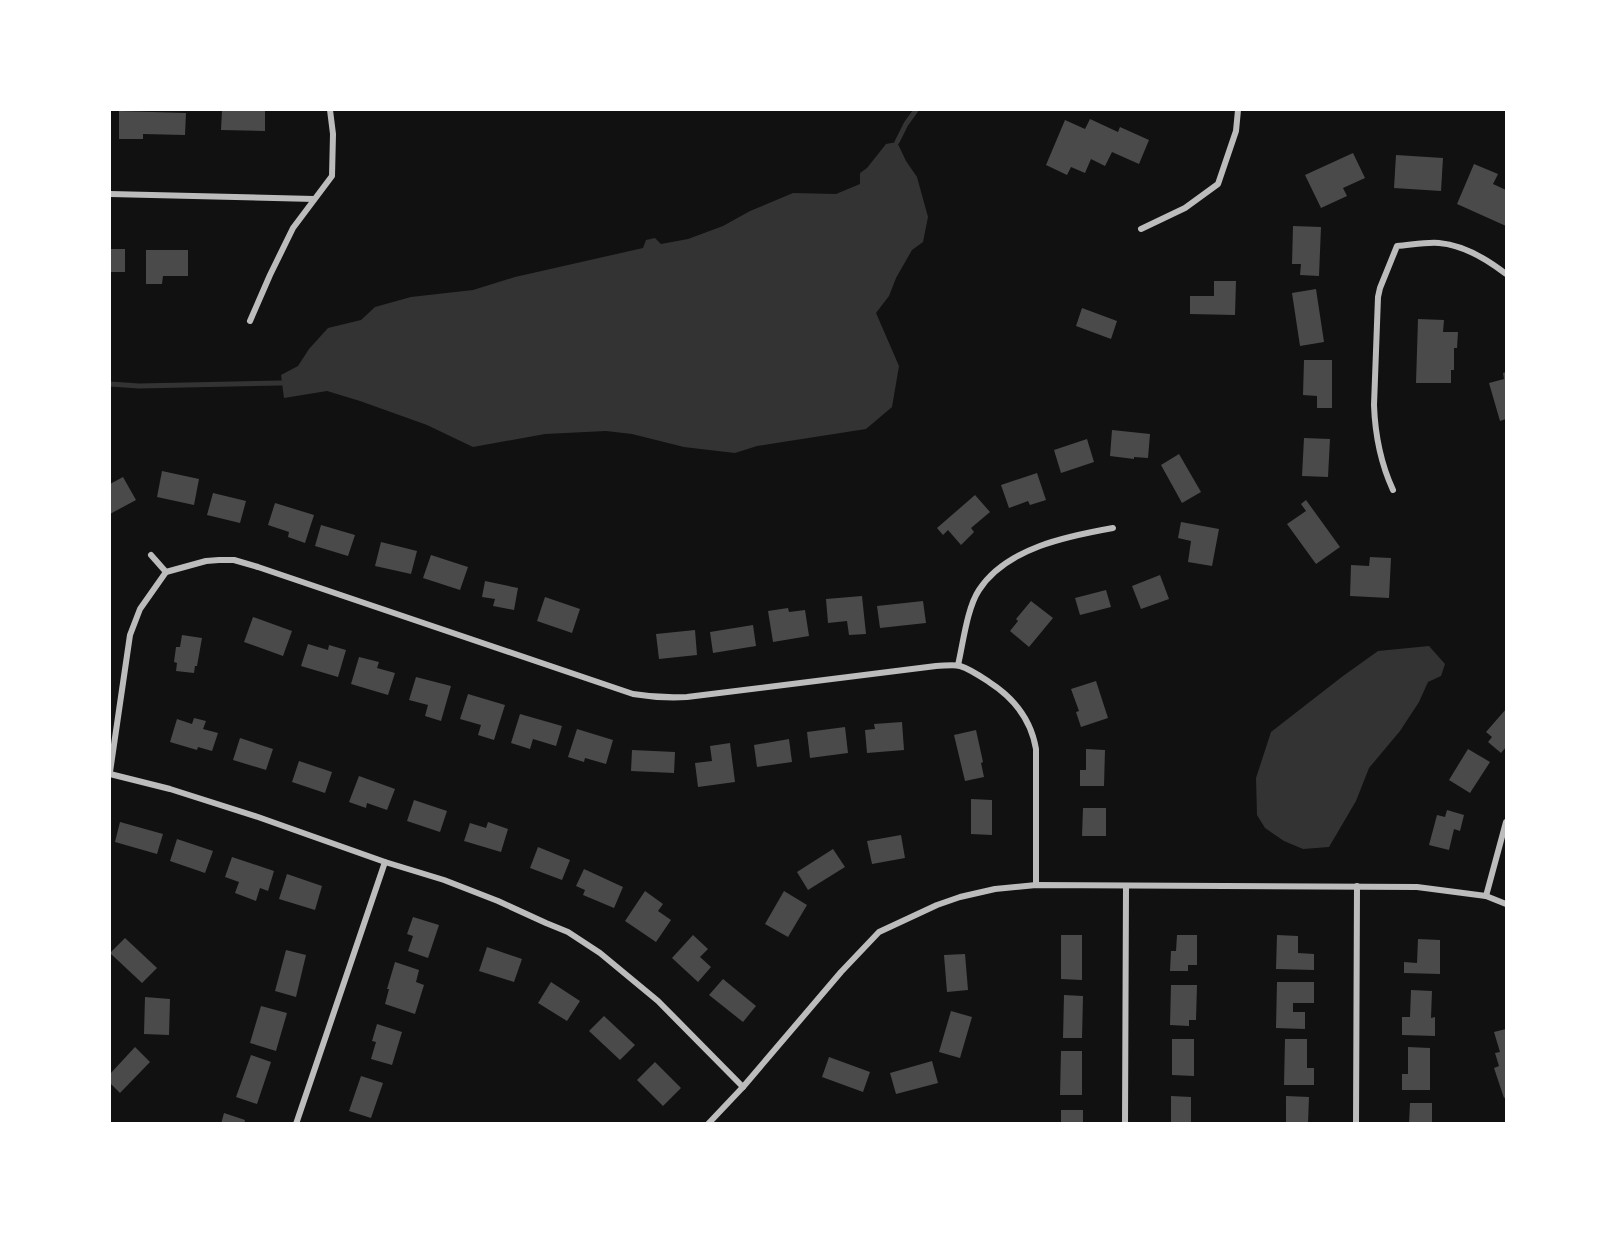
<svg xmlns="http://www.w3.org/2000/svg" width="1616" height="1233" font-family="Roboto,sans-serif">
	<rect width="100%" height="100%" fill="#111"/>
	<g fill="#333">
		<polygon points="897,142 906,161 917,177 928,217 923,242 912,250 896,278 889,296 876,313 899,366 892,407 866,429 757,446 735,453 684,447 632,434 606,431 545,434 473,447 427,425 360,401 327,391 284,398 281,375 298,366 309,349 328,328 361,320 375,307 411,297 473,290 515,277 643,248 646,240 655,238 661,244 688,239 723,226 750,211 793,193 836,194 860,184 860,173 867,168 886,144"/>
		<polygon points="1429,646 1445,664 1441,676 1428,682 1419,702 1400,731 1369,768 1356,801 1329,847 1303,849 1284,841 1265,828 1257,815 1256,778 1271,732 1343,676 1378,651"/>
	</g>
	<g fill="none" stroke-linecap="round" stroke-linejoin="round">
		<g stroke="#333" stroke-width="5">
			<polyline points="897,142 906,124 916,110"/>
			<polyline points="110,384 139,386 282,383"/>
		</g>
	</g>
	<g fill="#4a4a4a">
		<polygon points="222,110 265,110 265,131 221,130"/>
		<polygon points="119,111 186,113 185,135 143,134 143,139 119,139"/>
		<polygon points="1090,119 1118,132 1120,127 1149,140 1139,164 1112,152 1105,166 1091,159 1085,173 1071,167 1067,175 1046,165 1065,120 1085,129"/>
		<polygon points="1353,153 1365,178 1343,188 1347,196 1321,208 1305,175"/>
		<polygon points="1396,155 1443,158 1441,191 1394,188"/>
		<polygon points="1474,164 1498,174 1493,184 1506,190 1506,226 1457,204"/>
		<polygon points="1293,226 1321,227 1319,276 1300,275 1301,264 1292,264"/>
		<rect x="110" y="249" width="15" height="23"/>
		<polygon points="146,250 188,250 188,276 163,276 162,284 146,284"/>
		<polygon points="1214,281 1236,281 1235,315 1190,314 1190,296 1214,296"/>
		<polygon points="1316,289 1324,342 1300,346 1292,293"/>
		<polygon points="1082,308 1117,321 1111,339 1076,326"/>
		<polygon points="1418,319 1444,320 1443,332 1458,332 1457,348 1454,348 1454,370 1451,370 1451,383 1416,383"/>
		<polygon points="1304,360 1332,360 1332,408 1317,408 1317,396 1303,395"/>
		<polygon points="1506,372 1506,419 1500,421 1489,383 1504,379 1503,373"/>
		<polygon points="1112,430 1150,434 1148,458 1134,457 1134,459 1110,456"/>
		<polygon points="1304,438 1330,439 1328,477 1302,476"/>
		<polygon points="1087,439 1094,462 1061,473 1054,450"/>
		<polygon points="1179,454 1201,492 1182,503 1161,465"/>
		<polygon points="162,471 199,479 194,505 157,497"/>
		<polygon points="1037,473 1046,500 1030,505 1028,501 1009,508 1001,485"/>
		<polygon points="123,477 136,500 110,514 110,484"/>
		<polygon points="213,493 246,501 240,523 207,515"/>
		<polygon points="975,495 990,512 971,528 974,532 961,545 948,530 943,535 937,528"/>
		<polygon points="1306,500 1340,547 1316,564 1287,524 1306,511 1301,504"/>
		<polygon points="275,503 314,515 305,543 288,537 289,532 268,525"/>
		<polygon points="1181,522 1219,529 1212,566 1188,562 1191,541 1178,538"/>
		<polygon points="321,525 355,535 348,556 315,546"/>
		<polygon points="381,542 417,551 411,574 375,566"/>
		<polygon points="431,555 468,567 460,590 423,578"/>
		<polygon points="1370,557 1391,558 1389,598 1350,596 1351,565 1369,566"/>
		<polygon points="1160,575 1169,599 1141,609 1132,586"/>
		<polygon points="485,581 518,588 514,610 493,606 495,599 482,597"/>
		<polygon points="1106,590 1111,607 1080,615 1075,598"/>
		<polygon points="862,596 866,634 849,635 847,621 828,623 826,599"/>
		<polygon points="545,597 580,609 572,633 537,621"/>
		<polygon points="923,601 926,623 880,628 877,606"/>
		<polygon points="1031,601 1053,618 1029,647 1010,631 1018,621 1016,619"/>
		<polygon points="788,608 789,612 805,610 809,636 773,642 768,611"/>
		<polygon points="253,617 292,631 283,656 244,642"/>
		<polygon points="753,625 756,646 713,653 710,632"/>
		<polygon points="695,630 697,655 659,659 656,634"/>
		<polygon points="182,635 202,638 197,666 195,666 194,673 176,671 177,663 174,662 176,647 180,647"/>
		<polygon points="308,644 328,650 329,645 346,650 338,677 301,666"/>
		<polygon points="359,657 379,662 377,668 395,673 388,695 351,684"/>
		<polygon points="416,677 451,686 441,721 425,716 428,705 409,700"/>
		<polygon points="1096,681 1108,718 1081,727 1076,712 1079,711 1071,689"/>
		<polygon points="468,694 505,705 494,740 478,735 481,725 460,719"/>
		<polygon points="1506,709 1506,747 1501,753 1488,742 1492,737 1486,732"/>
		<polygon points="520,714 562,726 556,746 533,739 530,749 511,743"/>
		<polygon points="194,718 206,721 203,729 218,733 212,751 198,747 197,750 170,742 177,719 192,724"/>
		<polygon points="902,722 904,750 867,753 865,730 875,729 874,724"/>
		<polygon points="845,727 848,753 810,758 807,732"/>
		<polygon points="577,729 613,740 606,764 585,758 584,762 568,757"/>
		<polygon points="976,730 983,762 981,763 984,777 965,781 954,735"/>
		<polygon points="240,738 273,749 266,770 233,760"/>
		<polygon points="789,739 792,762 757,767 754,745"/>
		<polygon points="730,743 735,782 698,787 695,763 712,761 710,746"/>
		<polygon points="1086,749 1105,750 1104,786 1080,786 1080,770 1086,770"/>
		<polygon points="1468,749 1490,762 1470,793 1449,780"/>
		<polygon points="632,750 675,752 674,773 631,771"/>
		<polygon points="299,761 332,772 325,793 292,782"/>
		<polygon points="359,776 395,789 387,810 367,803 366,808 349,802"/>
		<polygon points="971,799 992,800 992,835 971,834"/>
		<polygon points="414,800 447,811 440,832 407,821"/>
		<polygon points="1083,808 1106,808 1106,836 1082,836"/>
		<polygon points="1447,810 1464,815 1460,831 1454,829 1449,850 1429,845 1437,815 1445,817"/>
		<polygon points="120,822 163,834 157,854 115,842"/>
		<polygon points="488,822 508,829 501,852 464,841 470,823 486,828"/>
		<polygon points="901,835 905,858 872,864 867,841"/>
		<polygon points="177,839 213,851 205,873 170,861"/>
		<polygon points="538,847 570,860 562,880 530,868"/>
		<polygon points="833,849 845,867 808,890 797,872"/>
		<polygon points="232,857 274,871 268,891 260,888 256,901 235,893 239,882 225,877"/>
		<polygon points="584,869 623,887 614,908 583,895 585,890 576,886"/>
		<polygon points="287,874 322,886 315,910 279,899"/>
		<polygon points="645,891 663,904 658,911 671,920 656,942 625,921"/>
		<polygon points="784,891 807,905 788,937 765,924"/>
		<polygon points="413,917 439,925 428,958 408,951 413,936 407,934"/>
		<polygon points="693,935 708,949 700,957 711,967 698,982 672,958"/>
		<polygon points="1061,935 1082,935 1082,980 1061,979"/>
		<polygon points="1177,935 1197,935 1197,965 1188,965 1188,971 1170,971 1171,951 1176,951"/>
		<polygon points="1277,935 1298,936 1298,953 1314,954 1314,970 1276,969"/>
		<polygon points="125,938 157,968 142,983 110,953"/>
		<polygon points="1418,939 1440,940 1440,974 1404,973 1404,962 1417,963"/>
		<polygon points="487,947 522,959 514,982 479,971"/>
		<polygon points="286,950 306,955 296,997 275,991"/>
		<polygon points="965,954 968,990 947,992 944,955"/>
		<polygon points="395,962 419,970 416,982 424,985 415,1014 385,1004 389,989 387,989"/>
		<polygon points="723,979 756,1006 743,1022 709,995"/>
		<polygon points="551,982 580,1001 567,1021 538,1003"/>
		<polygon points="1277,982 1314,982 1314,1003 1293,1003 1293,1012 1305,1012 1305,1029 1276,1028"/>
		<polygon points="1171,985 1197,985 1196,1020 1189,1020 1189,1026 1170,1025"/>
		<polygon points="1411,990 1432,991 1431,1018 1435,1017 1435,1036 1402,1035 1402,1017 1410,1017"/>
		<polygon points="1064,995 1083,996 1082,1038 1063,1038"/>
		<polygon points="145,997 170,999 169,1035 144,1034"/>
		<polygon points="261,1006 287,1013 276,1051 250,1043"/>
		<polygon points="951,1011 972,1017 960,1058 939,1052"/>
		<polygon points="604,1016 635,1045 620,1060 589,1031"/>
		<polygon points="377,1024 402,1032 392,1065 371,1059 376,1042 372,1041"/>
		<polygon points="1506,1029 1506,1097 1504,1098 1494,1068 1499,1066 1495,1053 1500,1052 1494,1032"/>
		<polygon points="1172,1039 1194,1039 1194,1076 1172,1075"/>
		<polygon points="1285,1039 1307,1039 1307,1068 1314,1068 1314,1085 1284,1085"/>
		<polygon points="135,1047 150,1062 120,1093 110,1083 110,1074"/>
		<polygon points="1408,1047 1430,1048 1430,1090 1402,1090 1402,1074 1408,1074"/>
		<polygon points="1061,1051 1082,1051 1082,1095 1060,1095"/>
		<polygon points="251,1055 271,1062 257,1104 236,1097"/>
		<polygon points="829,1057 870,1072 863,1092 822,1077"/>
		<polygon points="932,1061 938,1083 896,1094 890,1073"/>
		<polygon points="655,1062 681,1088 663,1106 637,1080"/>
		<polygon points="361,1076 383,1083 371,1118 349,1111"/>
		<polygon points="1171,1096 1191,1097 1191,1124 1171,1124"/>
		<polygon points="1286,1096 1309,1097 1308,1124 1286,1124"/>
		<polygon points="1410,1103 1432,1103 1432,1124 1409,1124"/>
		<rect x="1061" y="1110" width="22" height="14"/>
		<polygon points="224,1113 245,1120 244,1124 221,1124"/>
	</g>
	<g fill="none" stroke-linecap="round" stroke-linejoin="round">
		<g stroke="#bcbcbc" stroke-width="6">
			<polyline points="110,194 314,199"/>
			<polyline points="1141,229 1185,208 1218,184 1236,131 1238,110"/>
			<polyline points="250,321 270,275 293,228 332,176 333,134 330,110"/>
			<path d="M1393,490C1381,464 1375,433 1374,405L1378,297L1380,288L1397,246C1411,245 1425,242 1439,243C1463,245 1488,260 1506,274"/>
			<polyline points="151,555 166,572"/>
			<path d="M958,665C963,644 967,608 979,590C1006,548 1068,536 1113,528"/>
			<path d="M110,772L130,635L140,609L166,572L206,561L219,560H234L258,567L633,694C651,697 669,698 687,697L936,666C944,666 953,664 960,666C970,669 980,676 989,682C1014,698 1031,719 1036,749V885"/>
			<polyline points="110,774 170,789 258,817 385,862 444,880 498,901 546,923 568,932 600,953 658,1001 743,1087"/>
			<polyline points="1486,896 1506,822"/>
			<polyline points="296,1124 385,862"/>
			<polyline points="708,1124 743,1087 841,972 879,932 937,905 960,897 995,889 1036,885 1417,887 1486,896 1506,904"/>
			<polyline points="1125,1124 1126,886"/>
			<polyline points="1356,1124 1357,886"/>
		</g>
	</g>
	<rect width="1616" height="1233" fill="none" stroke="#ffffff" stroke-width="222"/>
</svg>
